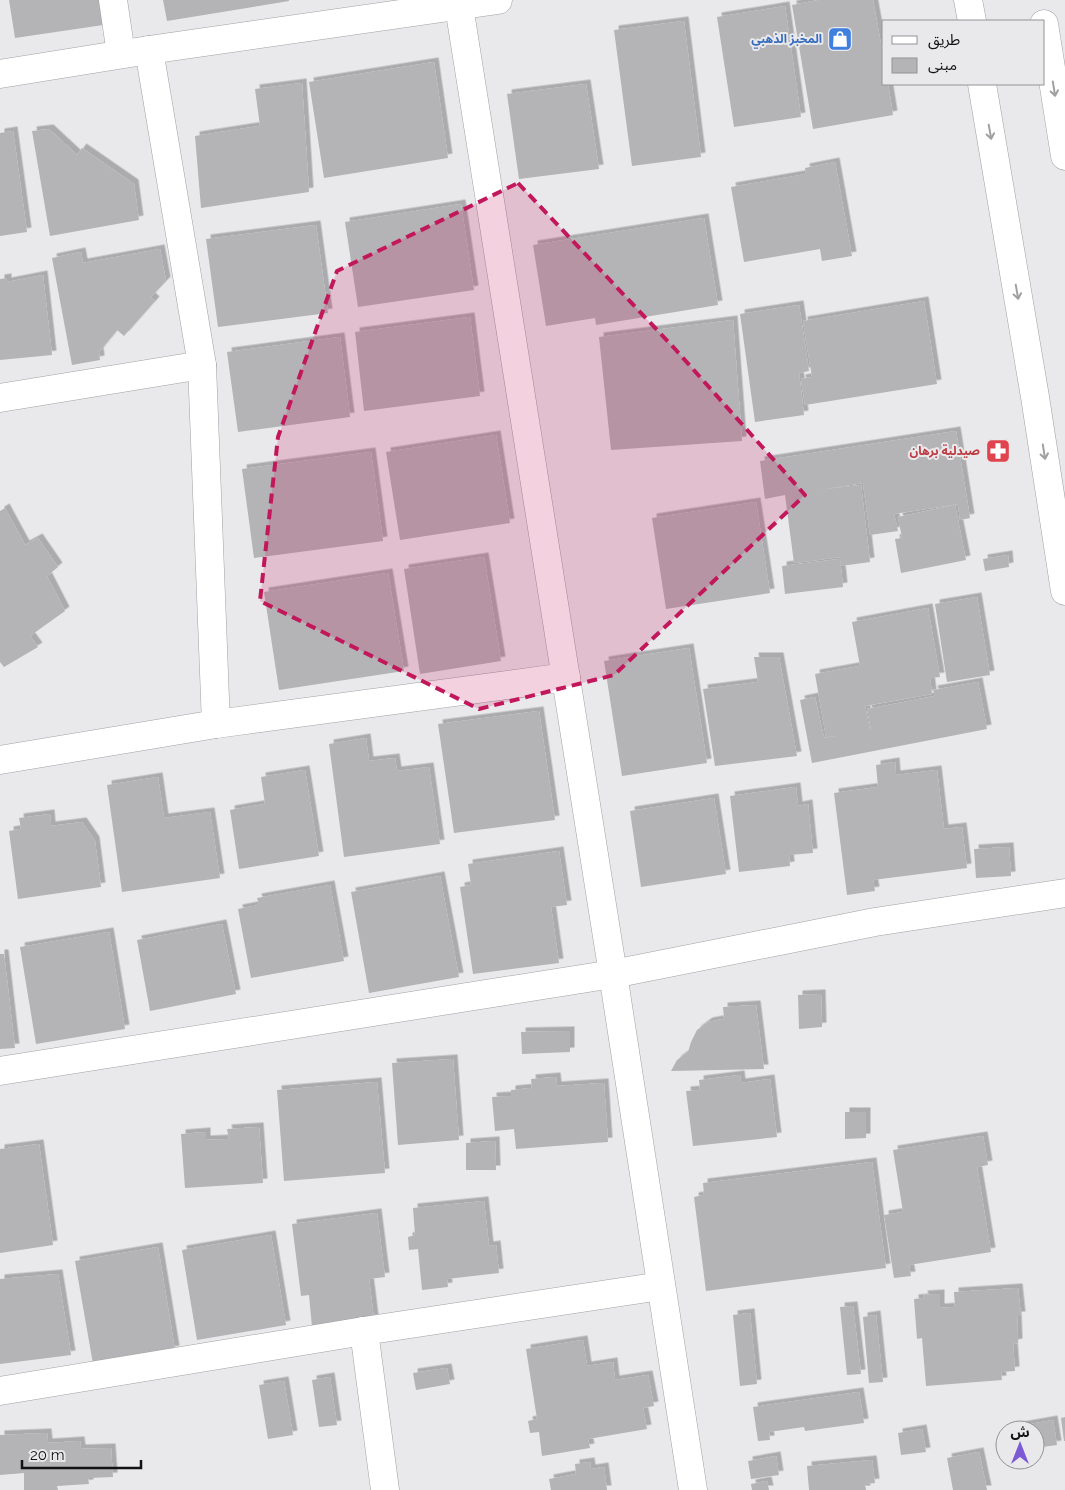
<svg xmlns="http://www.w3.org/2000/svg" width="1065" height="1490" font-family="Raleway,'Noto Sans Arabic',sans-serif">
	<defs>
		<filter id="shadow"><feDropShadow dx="4.5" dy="-4.5" stdDeviation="0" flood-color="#0004"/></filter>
	</defs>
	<rect width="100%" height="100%" fill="#e9e9ec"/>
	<g fill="#b4b3b6" filter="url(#shadow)">
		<polygon points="9,0 107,0 110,24 15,38"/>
		<polygon points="163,0 289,0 289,1 167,21"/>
		<polygon points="819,0 873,0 884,61 884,84 888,84 893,115 813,129 792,5"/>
		<polygon points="785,6 801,117 734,127 717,17"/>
		<polygon points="684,21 701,157 632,166 614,30"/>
		<polygon points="434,62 448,158 324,178 309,82"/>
		<polygon points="302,83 309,192 201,208 195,136 260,126 255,89"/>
		<polygon points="586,84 599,169 519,179 507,94"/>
		<polygon points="49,129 77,155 82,148 134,184 139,220 50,236 32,131"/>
		<polygon points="13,131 27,232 0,236 0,133"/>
		<polygon points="835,162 852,256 822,261 820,249 744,262 731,187 806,174 805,168"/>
		<polygon points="461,204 474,290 358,307 345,222"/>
		<polygon points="704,218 718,305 596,325 595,318 546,326 533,245"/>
		<polygon points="316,225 328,313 218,327 206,239"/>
		<polygon points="160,249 166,281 151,297 155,301 124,336 117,330 99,352 100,360 72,365 52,258 81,252 83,263"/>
		<polygon points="43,275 52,355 0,360 0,279 7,278 7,282"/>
		<polygon points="924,301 937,384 805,405 801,379 812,377 803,321"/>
		<polygon points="799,305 809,371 799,373 804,415 755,422 740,314"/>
		<polygon points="470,317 480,396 364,411 355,332"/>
		<polygon points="733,320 742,441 611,450 599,337"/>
		<polygon points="340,337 350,417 238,432 227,352"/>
		<polygon points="956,431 970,518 960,520 958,504 894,514 898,531 870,535 863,483 818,490 861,485 870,562 841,566 840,557 794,563 785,495 765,499 760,461"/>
		<polygon points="496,435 510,523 400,540 386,452"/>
		<polygon points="371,452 383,541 254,558 242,469"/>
		<polygon points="756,502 770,593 666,609 652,518"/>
		<polygon points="955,505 966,560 901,573 895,539 902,538 898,517"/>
		<polygon points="5,508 25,545 38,538 58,567 47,576 65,611 30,636 38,647 4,667 0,662 0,511"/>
		<polygon points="1008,555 1009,567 985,571 983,559"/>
		<polygon points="484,557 501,661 420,674 404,569"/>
		<polygon points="840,559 843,587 785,594 782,566"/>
		<polygon points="388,573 404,671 279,690 264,592"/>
		<polygon points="977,597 990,675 947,682 935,604"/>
		<polygon points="928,608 940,677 930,678 932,694 865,706 870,730 871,729 867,709 935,696 933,690 978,682 987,729 812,763 800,700 815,697 824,738 837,736 826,737 815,674 860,666 852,622"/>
		<polygon points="689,648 707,763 622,776 604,661"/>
		<polygon points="754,657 779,657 797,756 715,766 703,689 758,682"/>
		<polygon points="539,711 555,820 454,833 438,724"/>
		<polygon points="366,738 369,761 395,758 397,771 429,767 440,844 344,857 329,744"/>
		<polygon points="895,762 896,775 937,770 944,829 962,827 967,868 873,880 875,891 847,895 834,793 878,787 876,765"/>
		<polygon points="305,770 319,856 239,869 230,810 265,804 261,777"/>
		<polygon points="158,777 164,818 210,812 220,878 122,892 107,785"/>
		<polygon points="796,787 798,806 808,804 813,853 789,855 790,866 739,872 730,796"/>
		<polygon points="714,798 726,874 641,887 630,811"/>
		<polygon points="50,814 51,826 82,822 95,841 101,887 18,899 9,831 21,829 19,818"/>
		<polygon points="1009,847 1011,876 976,878 974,849"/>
		<polygon points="559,851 567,905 551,907 559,963 473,974 460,887 471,885 468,864"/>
		<polygon points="440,876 459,977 369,993 351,892"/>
		<polygon points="330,885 344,961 251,978 238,909 259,905 257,898"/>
		<polygon points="222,924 236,994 150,1011 137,940"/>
		<polygon points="109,932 125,1029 36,1044 20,947"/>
		<polygon points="0,954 4,954 15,1048 0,1049"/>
		<polygon points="821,994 822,1027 799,1029 798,995"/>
		<polygon points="756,1005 764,1069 671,1071 677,1060 688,1052 691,1042 697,1030 708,1022 724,1019 723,1007"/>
		<polygon points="570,1031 570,1052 522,1054 521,1032"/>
		<polygon points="453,1059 459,1140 398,1145 392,1063"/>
		<polygon points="740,1075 741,1083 770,1079 777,1137 693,1146 686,1091 700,1090 699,1080"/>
		<polygon points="556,1077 557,1086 604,1083 608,1142 516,1149 514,1129 495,1131 492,1097 511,1096 511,1090 532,1088 531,1079"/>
		<polygon points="377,1082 385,1173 284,1181 277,1090"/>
		<polygon points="845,1112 866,1112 866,1138 845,1139"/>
		<polygon points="259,1127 263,1183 185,1188 181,1134 206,1132 206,1140 229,1139 227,1129"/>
		<polygon points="983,1136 988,1165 977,1167 991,1252 909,1265 911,1276 894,1278 884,1215 903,1212 893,1150"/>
		<polygon points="495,1141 496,1170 466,1170 466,1143"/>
		<polygon points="39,1144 53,1245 0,1253 0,1149"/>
		<polygon points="872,1162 886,1268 706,1291 694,1197 704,1195 703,1183"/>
		<polygon points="484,1201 489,1246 496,1245 499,1273 447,1279 448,1287 422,1290 418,1249 409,1250 408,1237 415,1235 413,1208"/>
		<polygon points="377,1213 385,1277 369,1279 374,1319 312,1327 309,1295 301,1296 292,1224"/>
		<polygon points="271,1235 286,1325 197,1340 182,1250"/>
		<polygon points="158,1247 175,1350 93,1364 75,1261"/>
		<polygon points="58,1274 71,1355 0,1364 0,1279"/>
		<polygon points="1018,1288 1021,1316 1017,1316 1018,1343 1013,1344 1015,1371 1001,1372 1002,1380 926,1386 922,1338 917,1339 914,1299 924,1298 923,1295 940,1294 940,1308 955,1307 954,1292"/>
		<polygon points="853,1306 861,1374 847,1375 840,1307"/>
		<polygon points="750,1313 757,1384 740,1386 733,1315"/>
		<polygon points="876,1315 883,1382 869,1383 863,1317"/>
		<polygon points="583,1340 587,1366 613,1362 615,1380 648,1375 654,1406 643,1408 647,1429 588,1439 590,1448 542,1456 539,1432 530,1433 528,1421 537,1419 526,1349"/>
		<polygon points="447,1368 450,1384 416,1390 413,1373"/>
		<polygon points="330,1377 337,1425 319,1427 312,1380"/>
		<polygon points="284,1381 293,1435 268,1439 259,1385"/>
		<polygon points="859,1392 864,1423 805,1431 804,1427 769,1432 770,1440 758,1441 753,1407"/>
		<polygon points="1065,1417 1065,1441 1064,1441 1061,1418"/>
		<polygon points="1053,1420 1057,1445 1035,1448 1035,1430 1013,1430 1013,1427"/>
		<polygon points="922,1429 926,1452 901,1455 898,1433"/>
		<polygon points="47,1433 48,1443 80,1441 81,1449 111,1448 113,1477 88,1478 89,1484 57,1486 58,1490 24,1490 24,1473 0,1475 0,1435"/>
		<polygon points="979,1452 987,1490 953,1490 947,1458"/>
		<polygon points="776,1456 779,1475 751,1479 748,1461"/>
		<polygon points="872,1460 875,1483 865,1484 866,1490 809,1490 807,1466"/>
		<polygon points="590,1462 591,1469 604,1467 607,1490 551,1490 549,1479 576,1474 575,1464"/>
		<polygon points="767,1481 769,1490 752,1490 751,1484"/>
	</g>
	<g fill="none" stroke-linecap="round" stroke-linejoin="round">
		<defs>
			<g id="minor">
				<polyline points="113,0 121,54"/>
				<polyline points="458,0 613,974 693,1490"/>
				<polyline points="968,0 972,21"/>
				<polyline points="149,50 202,365 216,724"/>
				<polyline points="0,74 149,50 498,0"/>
				<polyline points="982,84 1035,397 1065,591"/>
				<polyline points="0,398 202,365"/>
				<polyline points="0,760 216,724 566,677"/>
				<polyline points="0,1071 613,974 875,922 1065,893"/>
				<polyline points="364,1331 385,1490"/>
				<polyline points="0,1391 364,1331 661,1286"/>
			</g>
			<polyline id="major" points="1044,24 1065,156"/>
		</defs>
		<use href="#minor" stroke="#a1a0a3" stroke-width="29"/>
		<use href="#major" stroke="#a1a0a3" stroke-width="29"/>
		<use href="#minor" stroke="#fff" stroke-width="28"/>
		<use href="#major" stroke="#fff" stroke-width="28"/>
	</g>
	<defs><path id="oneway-shaft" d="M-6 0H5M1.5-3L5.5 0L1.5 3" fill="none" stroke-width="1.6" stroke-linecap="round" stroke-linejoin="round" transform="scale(1.25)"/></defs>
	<g stroke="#a0a0a1">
		<use href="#oneway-shaft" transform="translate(1054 89) rotate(81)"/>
		<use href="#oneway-shaft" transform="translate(990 132) rotate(80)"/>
		<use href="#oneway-shaft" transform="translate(1017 292) rotate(80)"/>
		<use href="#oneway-shaft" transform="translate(1044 452) rotate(81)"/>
	</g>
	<path fill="#c2185b" fill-opacity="0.2" stroke="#c2185b" stroke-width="4" stroke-dasharray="10 6" stroke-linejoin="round" d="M518,183L676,350L805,495L614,675L479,709L260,601L278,437L337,271Z"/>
	<defs>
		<symbol id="shop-square" viewBox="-11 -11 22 22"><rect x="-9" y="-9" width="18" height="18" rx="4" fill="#3f7fe0" stroke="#e9e9ec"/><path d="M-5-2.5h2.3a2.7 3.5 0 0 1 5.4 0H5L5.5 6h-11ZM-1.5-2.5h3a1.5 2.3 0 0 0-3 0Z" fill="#fff"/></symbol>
		<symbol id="pharmacy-square" viewBox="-11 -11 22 22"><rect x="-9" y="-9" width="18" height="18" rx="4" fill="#e0444e" stroke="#e9e9ec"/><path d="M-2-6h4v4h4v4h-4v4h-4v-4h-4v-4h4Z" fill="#fff"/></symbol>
	</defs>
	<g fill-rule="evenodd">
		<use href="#shop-square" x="826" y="25" width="28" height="28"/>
		<use href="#pharmacy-square" x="984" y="437" width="28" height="28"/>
	</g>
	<g text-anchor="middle" stroke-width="4" stroke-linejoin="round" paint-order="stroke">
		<g font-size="12" font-weight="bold" fill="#366cbe" stroke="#e9e9ec" text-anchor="end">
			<text x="822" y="43">المخبز الذهبي</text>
		</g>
		<g font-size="12" font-weight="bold" fill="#be3a42" stroke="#e9e9ec" text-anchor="end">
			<text x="980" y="455">صيدلية برهان</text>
		</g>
	</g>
	<rect x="882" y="20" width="162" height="65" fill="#e9e9ec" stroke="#939395"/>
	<rect x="892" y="36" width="25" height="8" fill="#ffffff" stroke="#939395"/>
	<text x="928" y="45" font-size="15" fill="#121213">طريق</text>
	<rect x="892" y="58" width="25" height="15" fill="#b4b3b6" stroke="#939395"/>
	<text x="928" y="70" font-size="15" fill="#121213">مبنى</text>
	<g transform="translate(1020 1445)"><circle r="24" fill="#e9e9ec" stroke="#939395"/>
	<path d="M0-4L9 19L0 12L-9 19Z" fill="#7c5ad4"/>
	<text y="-8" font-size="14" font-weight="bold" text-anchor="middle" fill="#121213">ش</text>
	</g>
	<path d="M22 1460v8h119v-8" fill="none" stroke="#121213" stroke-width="2.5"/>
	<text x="30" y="1460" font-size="15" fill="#121213" stroke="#e9e9ec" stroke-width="4" paint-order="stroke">20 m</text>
</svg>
